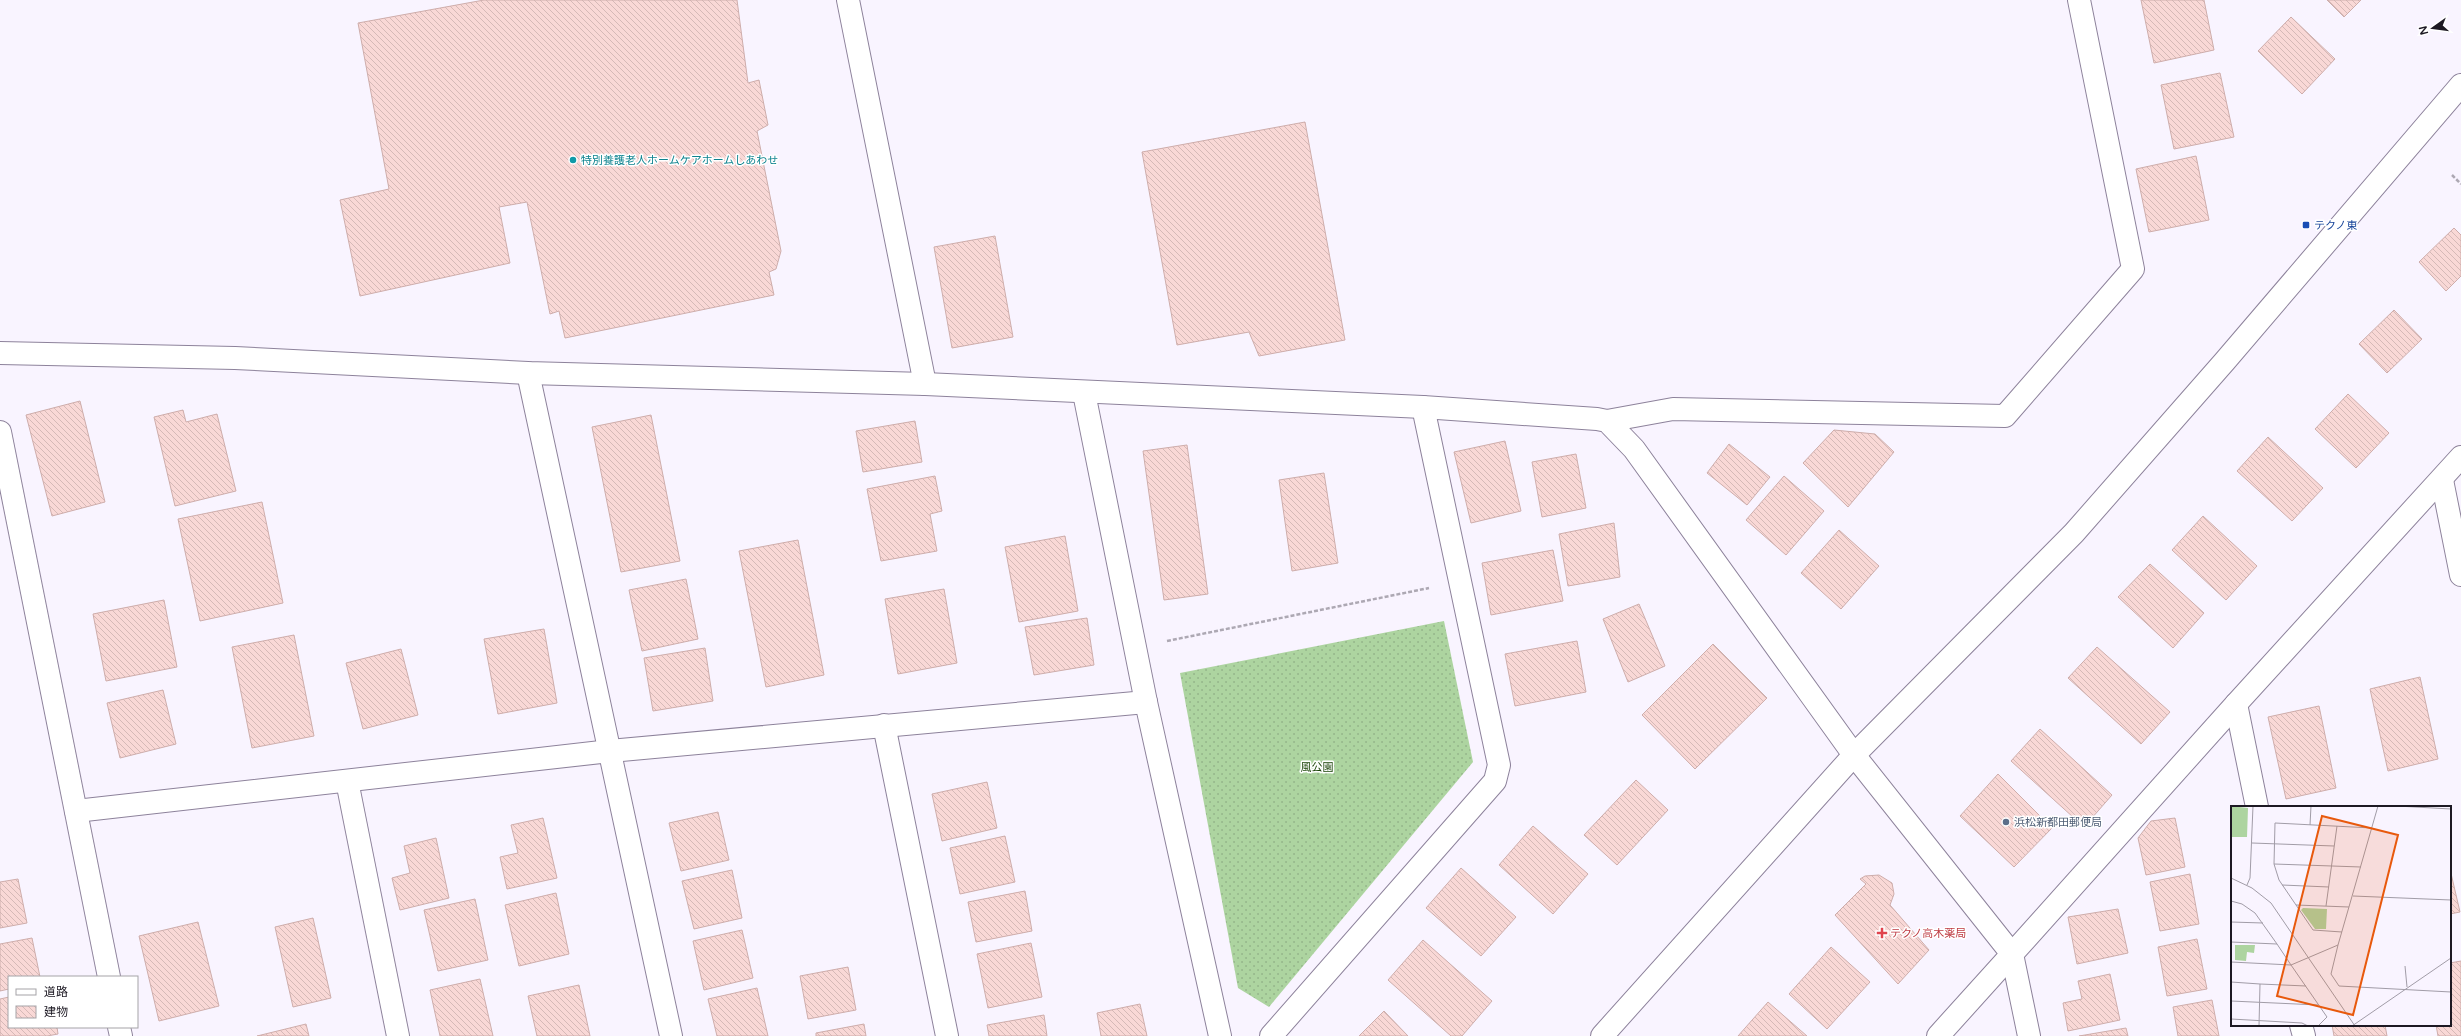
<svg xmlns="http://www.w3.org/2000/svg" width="2461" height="1036" font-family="'Varela Round','Noto Sans JP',sans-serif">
	<defs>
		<pattern id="grass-dots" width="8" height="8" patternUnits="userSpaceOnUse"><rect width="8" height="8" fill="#add4a0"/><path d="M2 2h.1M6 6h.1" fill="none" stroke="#94b58a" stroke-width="1.8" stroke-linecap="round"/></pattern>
		<pattern id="building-back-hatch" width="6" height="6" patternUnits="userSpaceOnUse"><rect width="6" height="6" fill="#f9d8d6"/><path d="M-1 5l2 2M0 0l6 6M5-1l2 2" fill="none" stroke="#d5b9b7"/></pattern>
	</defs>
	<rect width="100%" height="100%" fill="#f9f4ff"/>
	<polygon fill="url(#grass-dots)" points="1444,621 1473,762 1269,1007 1238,988 1180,673"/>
	<g fill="url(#building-back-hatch)" stroke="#ceadab">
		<polygon points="484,0 737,0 748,83 759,80 768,125 757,131 781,251 776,269 769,272 774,295 565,338 559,311 550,314 527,202 499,207 510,263 360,296 340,200 389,189 358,23"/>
		<polygon points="2141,0 2204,0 2214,50 2154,63"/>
		<polygon points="2327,0 2361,0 2344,17"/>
		<polygon points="2291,17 2335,59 2302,94 2258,51"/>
		<polygon points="2220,73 2234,137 2174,149 2161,85"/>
		<polygon points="1305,122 1345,340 1259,356 1249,332 1177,345 1142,152"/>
		<polygon points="2196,156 2209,220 2149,232 2136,169"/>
		<polygon points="2454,228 2461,235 2461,276 2446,291 2419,262"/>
		<polygon points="995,236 1013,337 952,348 934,247"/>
		<polygon points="2394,310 2422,339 2387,373 2359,344"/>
		<polygon points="2348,394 2389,433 2356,468 2315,429"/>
		<polygon points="80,401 105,502 52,516 26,415"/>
		<polygon points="183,410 186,422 217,414 236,491 175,506 154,417"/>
		<polygon points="651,415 680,561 621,572 592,427"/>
		<polygon points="915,421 922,462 863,472 856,431"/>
		<polygon points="1834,430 1875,434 1894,452 1848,507 1803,463"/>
		<polygon points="2268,437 2323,488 2292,521 2237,471"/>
		<polygon points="1505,441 1521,511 1471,523 1454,452"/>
		<polygon points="1729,444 1770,477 1747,505 1707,473"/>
		<polygon points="1187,445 1208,594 1164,600 1143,451"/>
		<polygon points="1576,454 1586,508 1542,517 1532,462"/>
		<polygon points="1324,473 1338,563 1292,571 1279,480"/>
		<polygon points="935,476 942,511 930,514 937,551 881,561 867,489"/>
		<polygon points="1784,476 1824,511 1786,555 1746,520"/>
		<polygon points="262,502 283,603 200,621 178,519"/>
		<polygon points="2203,516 2257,566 2226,600 2172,550"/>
		<polygon points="1614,523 1620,577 1568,586 1559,534"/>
		<polygon points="1839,530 1879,566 1841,609 1801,573"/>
		<polygon points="1065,536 1078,611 1019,622 1005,547"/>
		<polygon points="798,540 824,675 766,687 739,551"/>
		<polygon points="1553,550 1563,601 1491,615 1482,563"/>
		<polygon points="2150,564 2204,613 2173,648 2118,597"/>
		<polygon points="686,579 698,639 642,651 629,590"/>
		<polygon points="944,589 957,663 898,674 885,599"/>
		<polygon points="164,600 177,667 106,681 93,614"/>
		<polygon points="1639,604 1665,666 1628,682 1603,619"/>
		<polygon points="1087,618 1094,665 1034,675 1025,627"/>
		<polygon points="544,629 557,703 498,714 484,639"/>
		<polygon points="294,635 314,736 252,748 232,647"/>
		<polygon points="1577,641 1586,692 1515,706 1505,654"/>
		<polygon points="1713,644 1767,698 1695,769 1642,715"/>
		<polygon points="2097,647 2170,712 2141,744 2068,678"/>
		<polygon points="705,648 713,701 653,711 644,658"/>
		<polygon points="401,649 418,715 363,729 346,663"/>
		<polygon points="2420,677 2438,759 2388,771 2370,689"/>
		<polygon points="163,690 176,744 120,758 107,703"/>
		<polygon points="2319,706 2336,788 2286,799 2268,717"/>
		<polygon points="2040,729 2112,795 2084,827 2011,761"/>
		<polygon points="1998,774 2052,828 2014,867 1960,816"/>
		<polygon points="1636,780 1668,810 1617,865 1584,835"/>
		<polygon points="987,782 997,828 942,841 932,794"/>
		<polygon points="718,812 729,860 681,871 669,823"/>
		<polygon points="543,818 557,878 507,889 500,857 518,853 511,825"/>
		<polygon points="2175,818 2185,867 2146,875 2138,838 2151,821"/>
		<polygon points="1533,826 1588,874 1553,914 1499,865"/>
		<polygon points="1005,836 1015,882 960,894 950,848"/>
		<polygon points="436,838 449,898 400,910 392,878 410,873 404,846"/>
		<polygon points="1461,868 1516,917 1481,956 1426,908"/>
		<polygon points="2450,869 2460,912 2450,914"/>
		<polygon points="732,870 742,918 694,929 682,881"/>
		<polygon points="2190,874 2199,924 2160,931 2150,882"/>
		<polygon points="1879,875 1892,883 1894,894 1890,905 1929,950 1898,984 1835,915 1866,884 1860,879 1865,876"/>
		<polygon points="18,879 27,923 0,928 0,882"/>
		<polygon points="1025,891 1032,931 976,942 968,902"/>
		<polygon points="556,893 569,954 519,966 505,905"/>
		<polygon points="475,899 488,960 438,971 424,910"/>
		<polygon points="2118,909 2128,953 2077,964 2068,917"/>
		<polygon points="313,918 331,998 293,1007 275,927"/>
		<polygon points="198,922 219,1006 159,1021 139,936"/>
		<polygon points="742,930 753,978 704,990 693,941"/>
		<polygon points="32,938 40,977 9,977 9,989 0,991 0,944"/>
		<polygon points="2197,939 2207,989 2167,996 2158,947"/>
		<polygon points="1423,940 1492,1001 1462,1036 1451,1036 1388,980"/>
		<polygon points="1031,943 1042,997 988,1008 977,954"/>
		<polygon points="1831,947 1870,982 1827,1029 1789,994"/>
		<polygon points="2461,961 2461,1036 2438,1036 2436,1025 2450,1025 2450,963"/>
		<polygon points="848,967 856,1010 808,1019 800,976"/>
		<polygon points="2110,974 2120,1020 2068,1031 2063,1003 2082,999 2078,981"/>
		<polygon points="480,979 493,1036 440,1036 430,990"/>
		<polygon points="579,985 590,1036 537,1036 528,996"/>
		<polygon points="757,988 768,1036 717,1036 708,999"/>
		<polygon points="9,997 9,1027 57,1027 58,1034 47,1036 0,1036 0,999"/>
		<polygon points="2212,1000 2219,1036 2178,1036 2173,1007"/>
		<polygon points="1768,1002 1807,1036 1738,1036"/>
		<polygon points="1140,1004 1147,1036 1101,1036 1097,1013"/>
		<polygon points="1384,1011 1408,1036 1359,1036"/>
		<polygon points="1044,1015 1047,1036 989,1036 987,1025"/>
		<polygon points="306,1024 309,1036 257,1036"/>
		<polygon points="864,1024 866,1036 816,1036 816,1033"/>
		<polygon points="2332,1025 2385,1025 2387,1036 2334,1036"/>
		<polygon points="2126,1028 2128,1036 2079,1036"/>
	</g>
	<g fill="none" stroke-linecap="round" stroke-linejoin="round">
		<defs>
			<g id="minor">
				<polyline points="848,0 925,384"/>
				<polyline points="528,373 671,1036"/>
				<polyline points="1084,393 1146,702 1220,1036"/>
				<polyline points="1607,421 1673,409 2005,416 2133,269 2079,0"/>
				<polyline points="0,432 109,977"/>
				<polyline points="2442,480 2461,575"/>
				<polyline points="2236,704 2257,807"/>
				<polyline points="884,725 947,1036"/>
				<polyline points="1854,755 2012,954 1938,1036"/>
				<polyline points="347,781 398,1036"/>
				<polyline points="76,811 610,751 1146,702"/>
				<polyline points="2301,1025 2304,1036"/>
				<polyline points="119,1027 121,1036"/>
				<polyline points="1271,1036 1495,781 1499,765 1423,407"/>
				<polyline points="2029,1036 2012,954 2236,704 2461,457"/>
			</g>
			<g id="tertiary">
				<polyline points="0,353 235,358 528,373 925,384 1423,407 1597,419 1607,421 1634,449 1854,755"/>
				<polyline points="1602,1036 1854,755 2074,533 2225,361 2461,85"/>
			</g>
		</defs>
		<use href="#minor" stroke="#8d829b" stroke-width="24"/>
		<use href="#tertiary" stroke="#8d829b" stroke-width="24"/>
		<g stroke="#ada8b3" stroke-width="2.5" stroke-dasharray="4 2" stroke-linecap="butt">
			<polyline points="2452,175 2461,184"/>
			<polyline points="1167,641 1429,588"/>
		</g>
		<use href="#minor" stroke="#fff" stroke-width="22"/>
		<use href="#tertiary" stroke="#fff" stroke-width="22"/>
	</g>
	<circle fill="#0f9aa8" stroke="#fff" stroke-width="1.5" cx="573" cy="160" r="4"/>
	<rect fill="#1a4fb4" stroke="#fff" stroke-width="1.5" x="2302" y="221" width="8" height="8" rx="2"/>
	<circle fill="#5c6f8a" stroke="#fff" stroke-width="1.5" cx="2006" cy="822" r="4"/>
	<path fill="#e0444e" stroke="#fff" stroke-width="1.5" d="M1880 927h4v4h4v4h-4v4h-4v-4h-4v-4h4z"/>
	<g text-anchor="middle" stroke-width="3" stroke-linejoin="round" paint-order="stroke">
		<g font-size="11" fill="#0d838f" stroke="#fff" text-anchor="start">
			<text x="581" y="164">特別養護老人ホームケアホームしあわせ</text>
		</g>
		<g font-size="11" fill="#164399" stroke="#fff" text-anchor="start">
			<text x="2314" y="229">テクノ東</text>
		</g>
		<g font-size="11" fill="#1b4408" stroke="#fff">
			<text x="1317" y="771">風公園</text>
		</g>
		<g font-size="11" fill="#4e5e75" stroke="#fff" text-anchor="start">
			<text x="2014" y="826">浜松新都田郵便局</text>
		</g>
		<g font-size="11" fill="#be3a42" stroke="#fff" text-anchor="start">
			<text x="1890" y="937">テクノ高木薬局</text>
		</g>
	</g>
	<g transform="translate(2231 806)">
		<rect width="220" height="220" fill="#f9f4ff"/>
		<path d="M0,0L17,2L16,31H0ZM72,102L96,103L95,123H84L70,104ZM4,139H24L23,147L16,146L15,155L4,154Z" fill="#add4a0"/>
		<path fill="none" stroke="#a19ca7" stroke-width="1" d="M166,0L220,3M79,19L80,0M21,37L103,40M43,58L130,61M0,72L21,82L40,97L124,220M16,79L19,72L22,0M51,79L98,81M122,90L220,94M0,95L11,98L24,107L46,138M65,99L118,101M95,100L106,20M0,116L32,117M111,126L82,124L48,74L43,58L44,17L141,22M0,136L46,138L60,159L107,139L147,0M107,139L100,168L108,180L220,186M0,156L60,159L96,211L87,220M174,160L176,181M0,176L29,178L28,220M29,178L75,180M0,195L87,199M0,213L71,217L77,220M121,220L220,152"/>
		<path fill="#e8590c" fill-opacity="0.15" stroke="#e8590c" stroke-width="2" d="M91,10L167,29L122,209L46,190Z"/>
		<rect width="220" height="220" fill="none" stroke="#1d1923" stroke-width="2"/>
	</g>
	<rect x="8" y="976" width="130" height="52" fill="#ffffff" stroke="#a5a3a7"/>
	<rect x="16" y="989" width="20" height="6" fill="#ffffff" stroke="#a5a3a7"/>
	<text x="44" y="996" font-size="12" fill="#1d1923">道路</text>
	<rect x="16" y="1006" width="20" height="12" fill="url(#building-back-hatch)" stroke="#a5a3a7"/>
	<text x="44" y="1016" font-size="12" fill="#1d1923">建物</text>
	<g transform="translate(2433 28) rotate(256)" stroke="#ffffff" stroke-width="3" paint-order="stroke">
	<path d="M0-3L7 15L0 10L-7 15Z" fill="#1d1923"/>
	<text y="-6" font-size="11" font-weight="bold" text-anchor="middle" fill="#1d1923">N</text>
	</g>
</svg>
